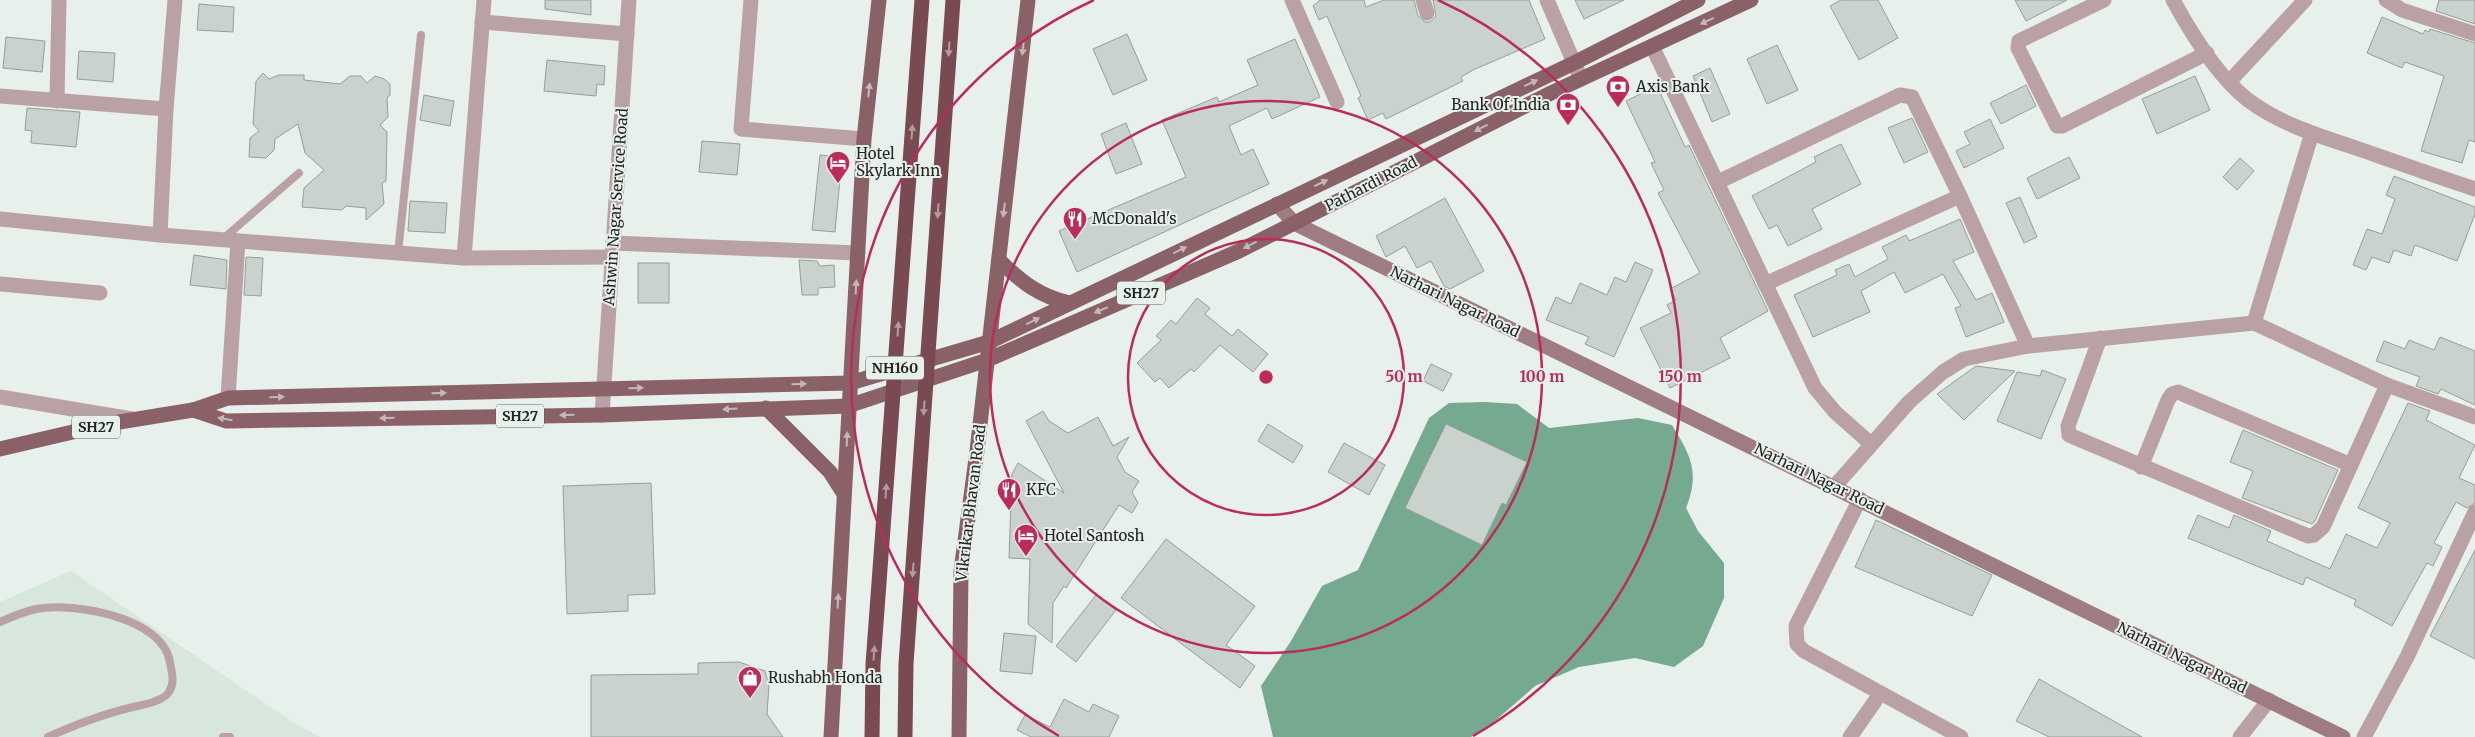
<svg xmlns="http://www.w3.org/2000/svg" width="2475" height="737" font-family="Merriweather,serif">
	<rect width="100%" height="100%" fill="#e8f0ec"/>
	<polygon fill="#d7e7de" points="71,571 291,721 320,737 0,737 0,602"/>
	<path fill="#75a990" d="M1485,402L1517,404L1549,428L1638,418L1672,425C1691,456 1700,472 1686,508L1698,531L1724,563V598L1703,646L1674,667L1635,658L1579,667L1535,686L1495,721L1471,737H1273L1261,686L1291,641L1322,586L1358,570L1429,418L1449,403Z"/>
	<g fill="#cad2ce" stroke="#969e9a">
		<polygon points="545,0 591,0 591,15 545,9"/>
		<polygon points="1320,0 1364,0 1366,7 1384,0 1414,0 1418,16 1425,22 1430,22 1436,16 1433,0 1529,0 1545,39 1473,70 1461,77 1463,81 1386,119 1383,113 1368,120 1358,98 1361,96 1327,16 1319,20 1313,6"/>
		<polygon points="1575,0 1624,0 1584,19"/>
		<polygon points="1841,0 1878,0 1898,38 1859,60 1830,6"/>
		<polygon points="2015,0 2067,0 2026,21"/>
		<polygon points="2439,0 2475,0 2475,24 2436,11"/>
		<polygon points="199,4 234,7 233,32 197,30"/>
		<polygon points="2382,17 2423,34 2425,30 2429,32 2430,29 2475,43 2475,142 2469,140 2462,163 2421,151 2444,76 2405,62 2402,68 2367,53"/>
		<polygon points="1127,34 1147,80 1113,95 1093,49"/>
		<polygon points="6,37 45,41 42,72 3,68"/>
		<polygon points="1295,39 1320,97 1272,119 1267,108 1229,126 1241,155 1253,149 1269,184 1077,272 1059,231 1186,177 1162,120 1217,97 1219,102 1258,85 1247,60"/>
		<polygon points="1777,45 1798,90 1767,104 1747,59"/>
		<polygon points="79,51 115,53 113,82 77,79"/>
		<polygon points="547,60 605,66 604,85 597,84 596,96 544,91"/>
		<polygon points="1710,68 1730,114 1712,122 1693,76"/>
		<polygon points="263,73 269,79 279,75 304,75 304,80 340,84 350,76 361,76 367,83 375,76 384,79 390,84 390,95 387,98 388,117 380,125 387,132 386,181 382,183 384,204 366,220 366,208 346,206 342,210 302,207 304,188 324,170 305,153 298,124 275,139 274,150 266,158 249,157 250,138 259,131 253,124 256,81"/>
		<polygon points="2195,76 2210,110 2157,134 2142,99"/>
		<polygon points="2026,85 2036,106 2001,124 1990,103"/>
		<polygon points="1657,86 1685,147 1689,145 1768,311 1720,338 1730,358 1670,388 1640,328 1671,313 1667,305 1676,300 1670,289 1700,273 1658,193 1664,190 1651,163 1655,162 1626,101"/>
		<polygon points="424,95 454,101 450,126 420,120"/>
		<polygon points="27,108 80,112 76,147 31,143 32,131 25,130"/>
		<polygon points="1912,118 1928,152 1904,163 1888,128"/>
		<polygon points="1990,119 2004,148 1964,168 1956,151 1970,144 1964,132"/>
		<polygon points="1126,123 1142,164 1116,174 1101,134"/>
		<polygon points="702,141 740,144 737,175 699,172"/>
		<polygon points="1841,144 1861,184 1812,209 1822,229 1788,246 1777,225 1769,229 1752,196 1816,162 1814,157"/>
		<polygon points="820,155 842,157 835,232 812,230"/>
		<polygon points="2069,157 2080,178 2037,199 2027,178"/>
		<polygon points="2240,158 2254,171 2237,190 2223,177"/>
		<polygon points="2394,176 2475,207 2475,214 2457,261 2415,245 2411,256 2394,250 2389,263 2372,257 2366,270 2353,265 2367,229 2382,234 2395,199 2386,195"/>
		<polygon points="2020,197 2037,237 2024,243 2006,203"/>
		<polygon points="1445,198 1484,271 1450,289 1444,286 1431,261 1417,268 1405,246 1386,257 1376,236"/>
		<polygon points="410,201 447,203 445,233 408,231"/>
		<polygon points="1960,219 1974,252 1953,261 1976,300 1992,293 2004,322 1966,337 1955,308 1961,306 1943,274 1905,293 1894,272 1861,291 1870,312 1813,337 1794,295 1837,275 1835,270 1849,264 1855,277 1888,259 1882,247 1906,235 1909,241"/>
		<polygon points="194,255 227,260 226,289 190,285"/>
		<polygon points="246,257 263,258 261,296 244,295"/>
		<polygon points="799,260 817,261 820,266 834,265 835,287 818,288 818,295 802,295"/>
		<polygon points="1635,262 1653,270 1614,357 1585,344 1589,337 1546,320 1556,297 1571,304 1580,283 1607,295 1615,277 1626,282"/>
		<rect x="638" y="263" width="31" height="40"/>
		<polygon points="1197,298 1210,308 1205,314 1232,336 1238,329 1268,354 1253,372 1220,345 1194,372 1191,369 1169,388 1160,378 1155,382 1137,363 1161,340 1156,336 1171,320 1176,324"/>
		<polygon points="2440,337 2475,351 2475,405 2441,389 2438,394 2416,386 2420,377 2376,361 2384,341 2405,349 2409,340 2434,350"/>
		<polygon points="1431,364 1452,374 1443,391 1423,381"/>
		<polygon points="1976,366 2015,371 1964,420 1937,394"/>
		<polygon points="2042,370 2066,379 2041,439 1997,421 2017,372 2040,376"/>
		<polygon points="2408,403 2430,411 2426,420 2475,445 2459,478 2475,485 2475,503 2467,508 2456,502 2434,543 2442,547 2433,566 2427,563 2392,626 2354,605 2356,600 2306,577 2303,585 2188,538 2198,515 2229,528 2234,515 2271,531 2267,541 2330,569 2346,534 2377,548 2390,523 2358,508"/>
		<polygon points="1043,411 1049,421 1068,433 1098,417 1113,446 1129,437 1117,457 1125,472 1139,481 1132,492 1138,503 1132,513 1119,505 1066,588 1064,586 1053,603 1052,643 1028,624 1030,559 1009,558 1012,474 1018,463 1064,493 1026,421"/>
		<polygon points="1268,424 1303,446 1293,463 1258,441"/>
		<polygon points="1446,424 1527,462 1506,505 1502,503 1482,545 1405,508"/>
		<polygon points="2243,430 2338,470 2315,521 2312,524 2242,498 2253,471 2230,462"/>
		<polygon points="1344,443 1385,465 1369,495 1328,472"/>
		<polygon points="651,483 655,594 628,595 628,611 567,614 563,486"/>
		<polygon points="1876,520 1992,575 1972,616 1855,567"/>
		<polygon points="1166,539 1255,606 1226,645 1255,666 1240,688 1121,598"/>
		<polygon points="2475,550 2475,659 2430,636"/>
		<polygon points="1096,595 1116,610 1076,662 1056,646"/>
		<polygon points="1004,633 1036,636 1032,674 1000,671"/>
		<polygon points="739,662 765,671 769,685 767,714 783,737 591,737 591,675 698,674 698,663"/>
		<polygon points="2039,679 2142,737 2049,737 2016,721"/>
		<polygon points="1064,699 1089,712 1093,704 1119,716 1109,737 1031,737 1017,730 1025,715 1050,727"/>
	</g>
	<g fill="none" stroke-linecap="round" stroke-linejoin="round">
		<g stroke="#baa1a5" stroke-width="8">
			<polyline points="224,238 299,173"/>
			<polyline points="398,253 421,35"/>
			<path d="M0,622C11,617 23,612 36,609C73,602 164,617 170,663C172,673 175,683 169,692C164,700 150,703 142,705C108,712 79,723 48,737"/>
			<polyline points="223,737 230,737"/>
		</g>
		<g stroke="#baa1a5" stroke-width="15">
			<polyline points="751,0 741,129 864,139"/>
			<polyline points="1292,0 1337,102"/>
			<polyline points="1423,0 1427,13"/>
			<polyline points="1547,0 1581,79"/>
			<polyline points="2104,0 2019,41 2018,48 2057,126 2062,126 2207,53"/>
			<path d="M2173,0C2192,35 2217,76 2248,100C2280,124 2319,136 2356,148C2396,162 2435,176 2475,189"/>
			<polyline points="2386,0 2402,10 2475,34"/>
			<polyline points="482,22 627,34"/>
			<polyline points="1652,46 1815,388 1835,412 1871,444"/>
			<polyline points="2229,82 2305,0"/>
			<polyline points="0,96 166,109"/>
			<polyline points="57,101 59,0"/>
			<polyline points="1718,182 1900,95 1912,97 1960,196 2028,346"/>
			<polyline points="0,219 160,235 464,258 484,0"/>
			<polyline points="160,235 166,109 175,0"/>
			<polyline points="613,243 858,253"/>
			<polyline points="464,258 612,257"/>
			<polyline points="0,284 100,293"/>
			<polyline points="1765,284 1960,196"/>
			<polyline points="2254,323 2312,133"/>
			<polyline points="2100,338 2068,426 2069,435 2308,536 2314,535 2323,527 2387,385"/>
			<polyline points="0,397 132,419"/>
			<polyline points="228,398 238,241"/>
			<polyline points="602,415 629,0"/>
			<polyline points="2141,467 2168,400 2172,394 2178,392 2351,465"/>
			<polyline points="1834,487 1909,402 1943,372 1964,359 2028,346 2254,323 2387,385 2475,417"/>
			<polyline points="1860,499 1796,626 1797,644 1804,651 1961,737"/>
			<polyline points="1850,737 1880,694"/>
			<polyline points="2240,737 2269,700"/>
			<polyline points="2364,737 2407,657 2475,512"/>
		</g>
		<polyline stroke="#9f7c81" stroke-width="15" points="1277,204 1294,223 2343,737"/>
		<g stroke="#8b6168" stroke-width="15">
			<path d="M999,260C1020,281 1040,297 1070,303"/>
			<polyline points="766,408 830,472 844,494"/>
			<polyline points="193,410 228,398 850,383 989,342 1574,63 1698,0"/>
			<polyline points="0,449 107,424 193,410 226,421 602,415 848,406 987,360 1239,251 1551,93 1751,0"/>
			<polyline points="831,737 864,139 879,0"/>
			<polyline points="959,737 961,571 977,451 1028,0"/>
		</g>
		<g stroke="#7a4a53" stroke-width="15">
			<polyline points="872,737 873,664 922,0"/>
			<polyline points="905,737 906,664 953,0"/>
		</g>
	</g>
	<defs><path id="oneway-solid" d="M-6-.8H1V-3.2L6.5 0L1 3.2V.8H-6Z" transform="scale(1.25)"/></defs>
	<g fill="#c3b7b7">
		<use href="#oneway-solid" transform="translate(1707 21) rotate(155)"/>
		<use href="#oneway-solid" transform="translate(1023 48) rotate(96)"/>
		<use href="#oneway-solid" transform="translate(1531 83) rotate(-25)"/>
		<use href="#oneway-solid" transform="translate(869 90) rotate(-84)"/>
		<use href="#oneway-solid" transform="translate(1481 128) rotate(153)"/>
		<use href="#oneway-solid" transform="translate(1321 183) rotate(-25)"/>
		<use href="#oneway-solid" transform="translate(1004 210) rotate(97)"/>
		<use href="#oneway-solid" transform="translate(1250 245) rotate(153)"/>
		<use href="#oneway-solid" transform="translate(1180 250) rotate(-26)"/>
		<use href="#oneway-solid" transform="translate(856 287) rotate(-87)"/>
		<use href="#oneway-solid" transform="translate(1101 310) rotate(157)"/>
		<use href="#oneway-solid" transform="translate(1033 321) rotate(-26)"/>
		<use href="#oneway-solid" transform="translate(799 384) rotate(-1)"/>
		<use href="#oneway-solid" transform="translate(636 388) rotate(-1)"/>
		<use href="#oneway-solid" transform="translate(439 393) rotate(-1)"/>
		<use href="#oneway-solid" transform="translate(277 397) rotate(-1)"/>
		<use href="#oneway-solid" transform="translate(730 409) rotate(177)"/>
		<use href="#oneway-solid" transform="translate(567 415) rotate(179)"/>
		<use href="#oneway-solid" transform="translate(387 418) rotate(179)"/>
		<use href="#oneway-solid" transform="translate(225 419) rotate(-170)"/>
		<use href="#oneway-solid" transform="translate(847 439) rotate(-87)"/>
		<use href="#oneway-solid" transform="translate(838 601) rotate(-87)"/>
	</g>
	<g fill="#b19da0">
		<use href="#oneway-solid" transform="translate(949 49) rotate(94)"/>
		<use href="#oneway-solid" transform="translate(912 132) rotate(-86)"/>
		<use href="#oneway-solid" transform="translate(938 211) rotate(94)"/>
		<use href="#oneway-solid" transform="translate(898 329) rotate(-86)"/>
		<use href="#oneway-solid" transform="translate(924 408) rotate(94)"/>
		<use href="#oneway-solid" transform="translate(886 491) rotate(-86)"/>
		<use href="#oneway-solid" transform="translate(913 570) rotate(94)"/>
		<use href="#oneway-solid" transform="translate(874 653) rotate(-86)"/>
	</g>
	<g fill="none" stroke="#bb2c59" stroke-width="2.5">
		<circle cx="1266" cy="377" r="138"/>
		<circle cx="1266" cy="377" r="276"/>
		<path d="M1059 736A414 414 0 0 1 1094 0M1438 0A414 414 0 0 1 1473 736"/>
	</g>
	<defs>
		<symbol id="bank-pin" viewBox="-11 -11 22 30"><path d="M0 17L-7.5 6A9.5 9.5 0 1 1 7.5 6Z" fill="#bb2c59" stroke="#e8f0ec"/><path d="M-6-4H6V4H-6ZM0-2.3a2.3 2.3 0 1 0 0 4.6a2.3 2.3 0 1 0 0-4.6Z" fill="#fff"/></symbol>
		<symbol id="hotel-pin" viewBox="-11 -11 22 30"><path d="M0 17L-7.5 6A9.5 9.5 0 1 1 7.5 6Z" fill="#bb2c59" stroke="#e8f0ec"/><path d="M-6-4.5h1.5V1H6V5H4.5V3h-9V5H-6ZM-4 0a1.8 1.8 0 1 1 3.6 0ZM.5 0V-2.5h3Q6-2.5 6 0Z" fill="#fff"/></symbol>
		<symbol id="restaurant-pin" viewBox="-11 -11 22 30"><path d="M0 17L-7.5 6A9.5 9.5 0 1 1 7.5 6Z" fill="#bb2c59" stroke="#e8f0ec"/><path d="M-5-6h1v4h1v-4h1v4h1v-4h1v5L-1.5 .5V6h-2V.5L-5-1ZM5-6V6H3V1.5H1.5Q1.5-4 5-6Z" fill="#fff"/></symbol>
		<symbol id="shop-pin" viewBox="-11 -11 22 30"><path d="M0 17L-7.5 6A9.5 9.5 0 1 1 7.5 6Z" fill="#bb2c59" stroke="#e8f0ec"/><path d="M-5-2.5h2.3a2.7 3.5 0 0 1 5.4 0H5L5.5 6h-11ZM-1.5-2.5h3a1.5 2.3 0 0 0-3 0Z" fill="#fff"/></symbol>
	</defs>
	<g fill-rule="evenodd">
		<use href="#bank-pin" x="1604" y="73" width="28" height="38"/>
		<use href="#bank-pin" x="1554" y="91" width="28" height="38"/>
		<use href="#hotel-pin" x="824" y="149" width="28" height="38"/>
		<use href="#restaurant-pin" x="1061" y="205" width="28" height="38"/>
		<use href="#restaurant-pin" x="995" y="476" width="28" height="38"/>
		<use href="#hotel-pin" x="1012" y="522" width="28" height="38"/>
		<use href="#shop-pin" x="736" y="664" width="28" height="38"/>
	</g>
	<g text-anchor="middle" stroke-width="4" stroke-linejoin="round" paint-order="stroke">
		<g fill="#e8f0ec" stroke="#5e6360" stroke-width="1">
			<rect x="1117" y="281.5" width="48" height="23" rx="4"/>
			<rect x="866" y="356.5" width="58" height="23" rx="4"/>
			<rect x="496" y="404.5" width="48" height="23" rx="4"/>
			<rect x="72" y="415.5" width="48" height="23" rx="4"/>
		</g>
		<g font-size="14" font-weight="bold" fill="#232624">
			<text x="1141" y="298">SH27</text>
			<text x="895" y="373">NH160</text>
			<text x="520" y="421">SH27</text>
			<text x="96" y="432">SH27</text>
		</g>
		<g font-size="15" fill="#232624" stroke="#e8f0ec" text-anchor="start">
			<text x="1636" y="92">Axis Bank</text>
			<text x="1550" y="110" text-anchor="end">Bank Of India</text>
			<text x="856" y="159">Hotel<tspan x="856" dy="17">Skylark Inn</tspan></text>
			<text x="1092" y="224">McDonald's</text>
			<text x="1026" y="495">KFC</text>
			<text x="1044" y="541">Hotel Santosh</text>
			<text x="768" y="683">Rushabh Honda</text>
		</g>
		<g font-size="15" fill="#232624" stroke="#e8f0ec">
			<text transform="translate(1371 184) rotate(-27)" y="5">Pathardi Road</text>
			<text transform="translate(616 207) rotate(-86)" y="5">Ashwin Nagar Service Road</text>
			<text transform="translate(1455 302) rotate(26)" y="5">Narhari Nagar Road</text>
			<text transform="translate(1819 479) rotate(26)" y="5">Narhari Nagar Road</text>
			<text transform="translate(971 503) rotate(-83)" y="5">Vikrikar Bhavan Road</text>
			<text transform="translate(2182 658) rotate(26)" y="5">Narhari Nagar Road</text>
		</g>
	</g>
	<circle cx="1266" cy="377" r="8" fill="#bb2c59" stroke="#e8f0ec" stroke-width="2.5"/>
	<g font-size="15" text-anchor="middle" font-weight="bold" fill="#bb2c59" stroke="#e8f0ec" stroke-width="4" stroke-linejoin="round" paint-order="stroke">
		<text x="1404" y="382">50 m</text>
		<text x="1542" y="382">100 m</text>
		<text x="1680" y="382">150 m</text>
	</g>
</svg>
